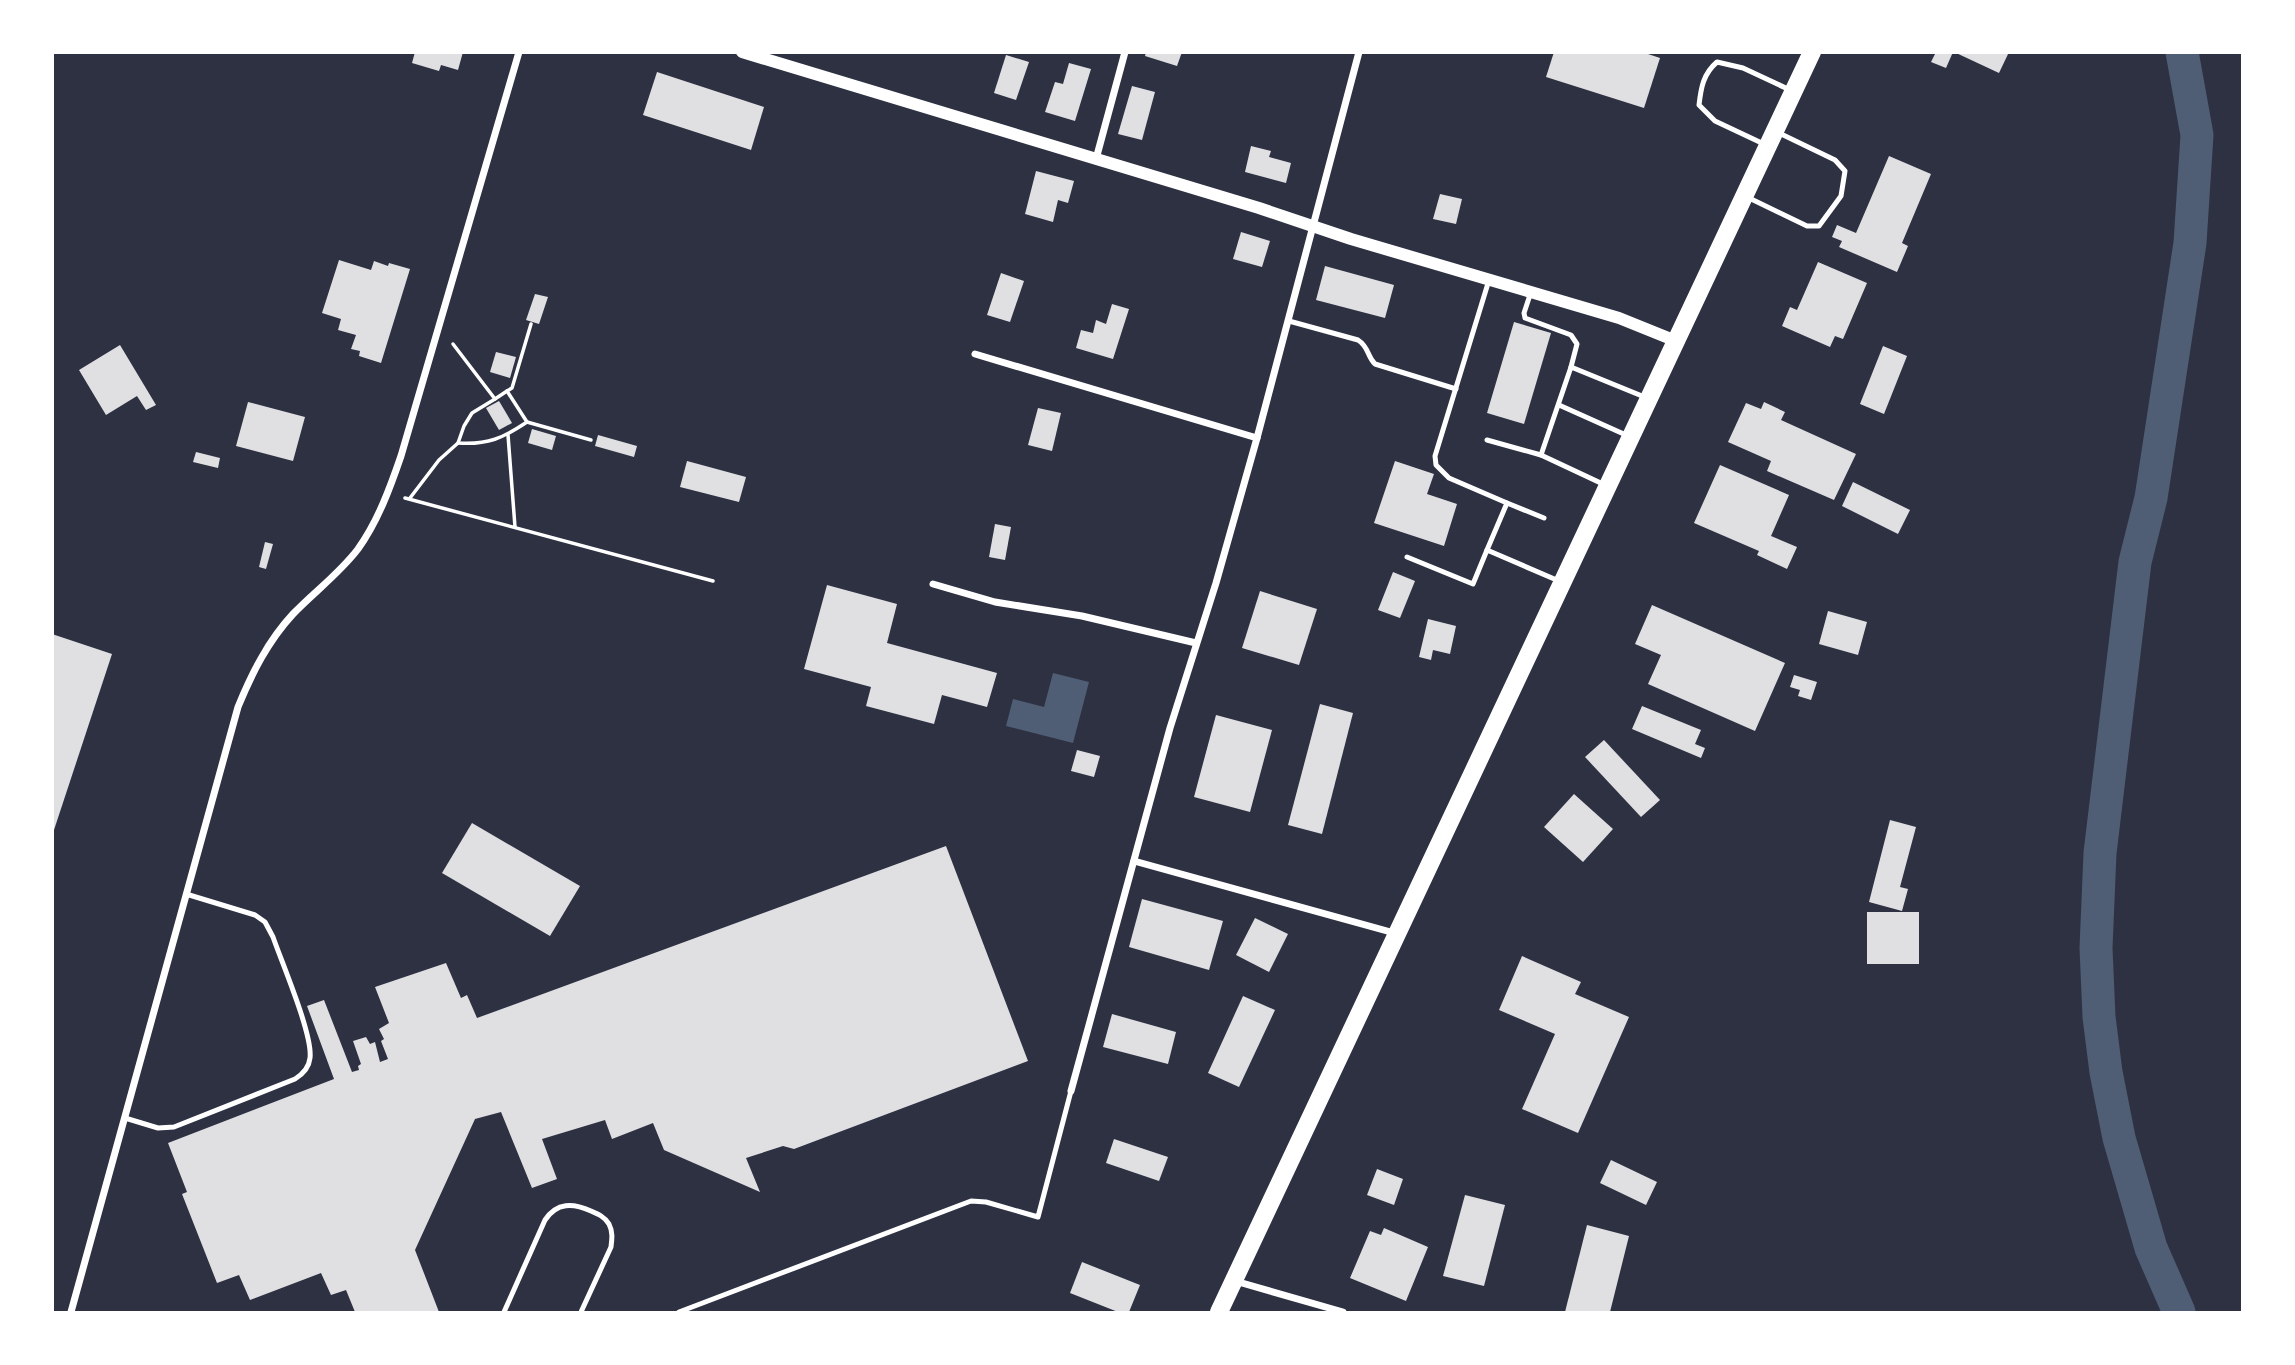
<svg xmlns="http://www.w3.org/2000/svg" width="2295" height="1365" font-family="'PT Sans Narrow',sans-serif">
	<rect width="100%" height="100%" fill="#2d3142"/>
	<polygon fill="#4f5d75" points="1053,673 1089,682 1073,743 1006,726 1013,699 1044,707"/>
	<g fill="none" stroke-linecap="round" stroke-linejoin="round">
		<polyline stroke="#4f5d75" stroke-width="33" points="2179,1312 2151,1248 2119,1138 2106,1072 2099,1017 2096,948 2100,853 2135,562 2151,498 2190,243 2197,135 2182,52"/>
	</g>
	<g fill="#e0e0e3">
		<polygon points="415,52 463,52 458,70 441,65 439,71 412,63"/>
		<polygon points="1146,52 1182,52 1177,66 1145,56"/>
		<polygon points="1554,52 1642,52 1660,58 1644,108 1546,77"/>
		<polygon points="1936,52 1953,52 1946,68 1931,62"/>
		<polygon points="1954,52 2009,52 1999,73"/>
		<polygon points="1006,55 1029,62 1016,100 994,93"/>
		<polygon points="1069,63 1091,69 1075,121 1045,112 1055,82 1063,84"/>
		<polygon points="657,72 764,107 751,150 643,115"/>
		<polygon points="1132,86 1155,92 1142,140 1118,134"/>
		<polygon points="1251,146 1271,151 1269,157 1291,163 1286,183 1245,172"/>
		<polygon points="1889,156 1931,174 1902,243 1908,246 1897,272 1839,247 1842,241 1832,237 1837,225 1856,233"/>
		<polygon points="1036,171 1074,181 1068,203 1058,200 1053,222 1025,214"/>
		<polygon points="1440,194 1462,199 1456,224 1433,219"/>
		<polygon points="1241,232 1270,241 1262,267 1233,259"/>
		<polygon points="339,260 371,270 374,261 388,266 389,263 410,269 381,363 359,356 360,351 351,349 356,335 338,330 341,319 322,313"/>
		<polygon points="1818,262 1867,283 1843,339 1835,336 1830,347 1782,326 1790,307 1797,310"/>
		<polygon points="1325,266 1394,285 1385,318 1316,300"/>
		<polygon points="1001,273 1024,281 1010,322 987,315"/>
		<polygon points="535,294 548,297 539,324 526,320"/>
		<polygon points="1112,304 1129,309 1113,359 1076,348 1081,330 1093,333 1096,320 1106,324"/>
		<polygon points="1514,322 1551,333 1524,424 1487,413"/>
		<polygon points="120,345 156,405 146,410 137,396 106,415 79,370"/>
		<polygon points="1883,346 1907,356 1884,414 1860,404"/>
		<polygon points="496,352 516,357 510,378 490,372"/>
		<polygon points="499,401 512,423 499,430 486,408"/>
		<polygon points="248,402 305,417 293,461 236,446"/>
		<polygon points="1764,402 1785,412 1781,420 1856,454 1834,500 1767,471 1771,461 1728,442 1746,403 1761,409"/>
		<polygon points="1038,408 1061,413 1052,451 1028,445"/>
		<polygon points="532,429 556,436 552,450 528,443"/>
		<polygon points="598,435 637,446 634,457 595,446"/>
		<polygon points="196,452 220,458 218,468 193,462"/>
		<polygon points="687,461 746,477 739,502 680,487"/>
		<polygon points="1395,461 1434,474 1427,494 1457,504 1444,546 1374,523"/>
		<polygon points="1720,465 1789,495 1771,536 1797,547 1787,569 1757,555 1759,551 1694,523"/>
		<polygon points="1853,482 1910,510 1898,534 1842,506"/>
		<polygon points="995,524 1011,527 1005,560 989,557"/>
		<polygon points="265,542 273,544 266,569 259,567"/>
		<polygon points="1393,572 1415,581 1400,618 1378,610"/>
		<polygon points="827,585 897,604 887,643 997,673 987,707 942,695 934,724 866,706 871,687 804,669"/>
		<polygon points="1260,591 1317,609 1299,665 1242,648"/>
		<polygon points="1652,605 1785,663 1755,731 1648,684 1661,655 1635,644"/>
		<polygon points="1828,611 1867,622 1858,655 1819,644"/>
		<polygon points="1428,619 1456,626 1450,654 1433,650 1431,660 1419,657"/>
		<polygon points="52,634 112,654 53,833 52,833"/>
		<polygon points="1794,675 1817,682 1811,700 1798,696 1800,690 1790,687"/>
		<polygon points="1320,704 1353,713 1322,834 1288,825"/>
		<polygon points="1642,706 1701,730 1695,744 1705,748 1701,758 1632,729"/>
		<polygon points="1216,715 1272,730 1250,812 1194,797"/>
		<polygon points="1604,740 1660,800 1641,817 1585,757"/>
		<polygon points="1077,750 1100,756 1094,777 1071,771"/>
		<polygon points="1574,794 1613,829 1583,862 1544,827"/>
		<polygon points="1890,820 1916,827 1900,887 1908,889 1902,911 1869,902"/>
		<polygon points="472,823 580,886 550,936 442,873"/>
		<polygon points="946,846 1028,1061 794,1149 783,1146 746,1158 760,1192 664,1150 653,1123 612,1139 605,1120 542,1139 557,1179 532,1188 501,1112 475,1119 415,1250 439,1312 355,1312 346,1290 331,1295 321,1273 250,1300 239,1275 217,1283 182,1194 187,1192 168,1143 334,1079 307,1006 324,1000 352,1072 359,1070 358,1066 361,1064 353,1041 366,1037 370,1044 375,1042 380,1062 388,1059 381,1041 384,1039 379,1029 389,1023 375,987 446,963 461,998 467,995 477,1018"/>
		<polygon points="1142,899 1223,921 1209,970 1129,947"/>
		<rect x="1867" y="912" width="52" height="52"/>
		<polygon points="1255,918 1288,934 1269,972 1236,955"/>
		<polygon points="1522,956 1581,982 1575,994 1629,1017 1578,1133 1522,1109 1555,1034 1499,1010"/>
		<polygon points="1243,996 1275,1010 1239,1087 1208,1073"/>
		<polygon points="1112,1014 1176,1032 1168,1064 1103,1047"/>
		<polygon points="1114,1139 1168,1157 1159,1181 1106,1163"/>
		<polygon points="1611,1160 1657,1182 1646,1205 1600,1183"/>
		<polygon points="1377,1169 1403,1179 1394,1205 1367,1195"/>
		<polygon points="1465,1195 1505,1205 1484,1286 1443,1276"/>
		<polygon points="1587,1225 1629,1236 1610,1312 1565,1312"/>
		<polygon points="1384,1228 1428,1247 1406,1301 1350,1278 1370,1231 1381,1235"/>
		<polygon points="1082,1262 1140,1285 1129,1312 1118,1312 1070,1293"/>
	</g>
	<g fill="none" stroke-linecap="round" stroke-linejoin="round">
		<g stroke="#fff" stroke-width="3.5">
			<polyline points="507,391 512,388 531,324"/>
			<polyline points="527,422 591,440"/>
			<polyline points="508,435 515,527"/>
			<path d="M458,443C488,445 503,438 527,422L507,391L495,399"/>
			<polyline points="405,498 713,581"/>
			<polyline points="410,498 439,460 458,443 464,426 472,413 495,399 453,344"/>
		</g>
		<g stroke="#fff" stroke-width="5">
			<path d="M1766,145L1715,121L1699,105C1701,88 1703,74 1717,62L1743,68L1790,90"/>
			<polyline points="1747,197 1807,226 1819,226 1841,196 1845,171 1835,160 1779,133"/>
			<polyline points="1531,292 1524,313 1525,318 1571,335 1577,344 1571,367"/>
			<path d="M1289,321L1358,340C1369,347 1367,356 1375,364L1456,389"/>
			<polyline points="1559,405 1626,435"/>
			<polyline points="1487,440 1541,455 1605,485"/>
			<polyline points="1541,455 1571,367 1647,398"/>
			<polyline points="1507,503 1544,518"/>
			<polyline points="1487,550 1507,503 1449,478 1436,465 1435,456 1489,280"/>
			<polyline points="1407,557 1473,584 1487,550 1559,581"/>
			<path d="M125,1118L158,1128L174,1127L295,1079C303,1074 309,1068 310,1058C313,1035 282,963 273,937L265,922L255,915L186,894"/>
			<path d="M504,1312L545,1220C557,1202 573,1203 591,1211C598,1214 605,1217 609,1224C613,1232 612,1239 611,1247L581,1312"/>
			<polyline points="679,1312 971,1201 986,1202 1038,1217 1071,1091"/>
		</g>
		<g stroke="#fff" stroke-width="7">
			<polyline points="1096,159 1125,52"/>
			<polyline points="975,354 1257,438"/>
			<polyline points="933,584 995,602 1082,616 1196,643"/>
			<polyline points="1134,861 1398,934"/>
			<polyline points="1071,1091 1170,728 1216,583 1257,438 1359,52"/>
			<polyline points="1235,1281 1343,1312"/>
			<path d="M71,1312L238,707C252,673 268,641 293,614C314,592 339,574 358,549C378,521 390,488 401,456L519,52"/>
		</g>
		<polyline stroke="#fff" stroke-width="12" points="742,52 1259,208 1351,239 1619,318 1676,341"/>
		<polyline stroke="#fff" stroke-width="18" points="1219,1312 1812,52"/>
	</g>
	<rect width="2295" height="1365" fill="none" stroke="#ffffff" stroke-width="108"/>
</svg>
